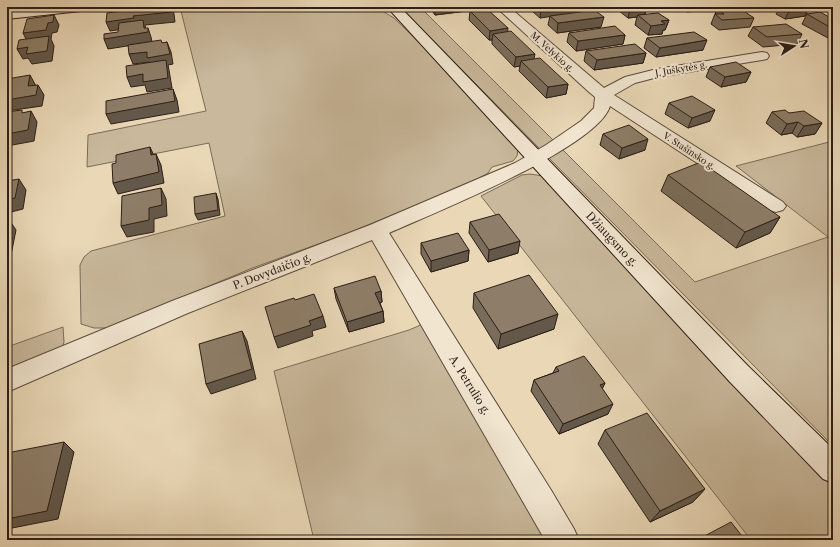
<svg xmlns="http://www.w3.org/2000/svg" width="840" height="547" font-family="'Libre Caslon Text',serif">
	<rect width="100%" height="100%" fill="#e9d7b6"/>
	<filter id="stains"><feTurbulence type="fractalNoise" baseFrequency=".005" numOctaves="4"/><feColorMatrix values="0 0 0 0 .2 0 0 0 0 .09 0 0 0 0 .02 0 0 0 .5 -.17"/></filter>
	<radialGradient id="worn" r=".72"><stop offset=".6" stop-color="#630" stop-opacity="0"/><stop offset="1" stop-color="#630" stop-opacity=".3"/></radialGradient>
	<g fill="#c9b89b" stroke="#7a6b58">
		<polygon points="180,7 376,7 394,18 430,53 518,149 517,156 513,161 492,167 488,173 471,183 348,233 250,269 108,328 94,328 81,324 80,265 84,257 91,251 225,216 209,143 87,167 88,135 206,111"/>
		<polygon points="400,7 420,7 695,282 828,237 736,166 833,141 833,446"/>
		<polygon points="530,174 543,176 785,440 833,487 833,540 751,540 481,196 522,175"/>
		<polygon points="423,324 547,540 314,540 274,371 409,330"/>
		<polygon points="63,327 64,342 62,349 7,374 7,347"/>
	</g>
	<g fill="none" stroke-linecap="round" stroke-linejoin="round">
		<defs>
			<path id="street" d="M496,7H509L604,88L625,77L657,69L762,52L767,53L769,56L767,59L762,60L658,77L635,83L614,95L783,202L786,206L783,210L776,212L769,210L610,106C598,148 431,214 389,233L551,490L574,529L579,540H545L372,240L188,313L7,392V369L172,301L370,225L515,163L546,145L581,121L594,108L595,97L589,92Z"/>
			<g id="secondary">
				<polygon points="47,7 87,7 85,10 81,11 7,19 7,11"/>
				<polygon points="387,7 400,7 748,366 833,449 833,483 823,479 730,382"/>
			</g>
		</defs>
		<use href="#street" stroke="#5b4c3e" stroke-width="2"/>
		<use href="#secondary" stroke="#2c1e16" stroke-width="2"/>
		<use href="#street" fill="#f1e5d0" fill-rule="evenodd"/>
		<use href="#secondary" fill="#f1e5d0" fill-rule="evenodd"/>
	</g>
	<g fill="#7a6c5a" stroke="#2c1e16">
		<polygon points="430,7 488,7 488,8 487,9 507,32 534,59 568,84 566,94 546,98 519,71 520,66 514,67 492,44 492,40 489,40 469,20 470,11 484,9 435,15 430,8"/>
		<polygon points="532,7 584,7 583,11 601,27 557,33 548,25 550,16 540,18 532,11"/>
		<polygon points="614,7 647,7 645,14 669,20 665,30 663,30 662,34 648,35 635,25 637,17 628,18"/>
		<polygon points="681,7 734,7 754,18 750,27 719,30 711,24 717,9 687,12"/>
		<polygon points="765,7 809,7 805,16 785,19 776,14 778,11 777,10 772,7 767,8"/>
		<polygon points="807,14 829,17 833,17 833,38 828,38 802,24"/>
		<polygon points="753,27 802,34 797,44 763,47 748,36"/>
		<polygon points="569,33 625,35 623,44 576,51 567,42"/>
		<polygon points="647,38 703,50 656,57 644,48"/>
		<polygon points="586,51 646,53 643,63 594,70 584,61"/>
		<polygon points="710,67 751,72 746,82 721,87 706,77"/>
		<polygon points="669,103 710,121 688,128 665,114"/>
		<polygon points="772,112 789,113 822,123 815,134 797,137 792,133 781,135 766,123"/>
		<polygon points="603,134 645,150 619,159 600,145"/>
		<polygon points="668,175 780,217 770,233 736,248 661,191"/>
		<polygon points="470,222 518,253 488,262 469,233"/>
		<polygon points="421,243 469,250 468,261 431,272 421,254"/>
		<polygon points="334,288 381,291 382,302 380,303 383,311 384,322 349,332 336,299"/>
		<polygon points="474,293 554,329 498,349 473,308"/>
		<polygon points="556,367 605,383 602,388 608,414 559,434 531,391 534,380 553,373"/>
		<polygon points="605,430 705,489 693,502 650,522 598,444"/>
	</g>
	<g fill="#63584a" stroke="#2c1e16">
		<polygon points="172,7 174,14 175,22 145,25 146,30 148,28 151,37 152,42 108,49 104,39 137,27 110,31 106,22 133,16"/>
		<polygon points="435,7 488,7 488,8 435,15"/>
		<polygon points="551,7 584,7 583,12 540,18 541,8"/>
		<polygon points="647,7 644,16 638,15 637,17 628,18 630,9"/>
		<polygon points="807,7 809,7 805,16 785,19 790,9"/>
		<polygon points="54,15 59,25 57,32 52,33 51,39 54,46 52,61 32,64 28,58 23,59 17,49 28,43 23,33 48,23"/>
		<polygon points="604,17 601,27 557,33 558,23"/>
		<polygon points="669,20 665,30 663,30 662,34 648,35 651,26 661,21"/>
		<polygon points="508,28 507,38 493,34 492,40 489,40 490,31"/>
		<polygon points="833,29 833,38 828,38"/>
		<polygon points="625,35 623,44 576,51 578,41"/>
		<polygon points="707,40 703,50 656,57 660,48"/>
		<polygon points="167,42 171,52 173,64 168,65 169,70 172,88 147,92 145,85 131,87 127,77 151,68 149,62 133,64 129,54"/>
		<polygon points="646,53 643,63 594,70 597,60"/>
		<polygon points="535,54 533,64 521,61 520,66 514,67 516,57"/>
		<polygon points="751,72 746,82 721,87 725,77"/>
		<polygon points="30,75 36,86 38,85 44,95 42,106 7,111 7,100 28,86"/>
		<polygon points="568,84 566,94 546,98 548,87"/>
		<polygon points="173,89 177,100 179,112 111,124 106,114"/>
		<polygon points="715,110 710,121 688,128 692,118"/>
		<polygon points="31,111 37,122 34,141 7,146 7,134"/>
		<polygon points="798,122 792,133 781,135 787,124"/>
		<polygon points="822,123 815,134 797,137 804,126"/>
		<polygon points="648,139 645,150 619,159 622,148"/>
		<polygon points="150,147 155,158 151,155"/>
		<polygon points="156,154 161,165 164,183 118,194 113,183"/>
		<polygon points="19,179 26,190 23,209 7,213 7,200"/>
		<polygon points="161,188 166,199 167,216 154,219 154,232 127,237 121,226 149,208"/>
		<polygon points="216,193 218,199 220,215 198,220 195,214"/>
		<polygon points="780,217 770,233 736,248 745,232"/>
		<polygon points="8,218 16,230 9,265 7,266 7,224"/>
		<polygon points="520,241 518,253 488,262 489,250"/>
		<polygon points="469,250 468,261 431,272 431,261"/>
		<polygon points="381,291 382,302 376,304 375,293"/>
		<polygon points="383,311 384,322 349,332 347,322"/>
		<polygon points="558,314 554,329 498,349 501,334"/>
		<polygon points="323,316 326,327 312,331 313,336 278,348 274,337 309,321"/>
		<polygon points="242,331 247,341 256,379 211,394 206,384"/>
		<polygon points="605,383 600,394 600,385"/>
		<polygon points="613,404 608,414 559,434 563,424"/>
		<polygon points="64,442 74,452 58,519 7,529 7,519"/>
		<polygon points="705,489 693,502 650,522 660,511"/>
	</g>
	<g fill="#8e7e69" stroke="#2c1e16">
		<polygon points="151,7 172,7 172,12 133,16 134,18 106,22 107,13"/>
		<polygon points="540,7 551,7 541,8"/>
		<polygon points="628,7 647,7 630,9"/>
		<polygon points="738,7 754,18 722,20 715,14 724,14 717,9"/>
		<polygon points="785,7 807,7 790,9"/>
		<polygon points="487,9 508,28 490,31 470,11"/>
		<polygon points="594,10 604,17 558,23 550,16"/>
		<polygon points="820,12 829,17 833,17 833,29 807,14"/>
		<polygon points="658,13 669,20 661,21 665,24 651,26 638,15"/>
		<polygon points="54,15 53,22 48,23 46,30 23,33 27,19"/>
		<polygon points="143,20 144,28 148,28 148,32 104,39 104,34 118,32 119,23"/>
		<polygon points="786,24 802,34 767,37 753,27"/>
		<polygon points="615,26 625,35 578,41 569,33"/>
		<polygon points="511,31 535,54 516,57 493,34"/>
		<polygon points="694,32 707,40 660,48 647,38"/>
		<polygon points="49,36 47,51 26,54 28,47 17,49 19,40"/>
		<polygon points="161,40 162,43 167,42 170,54 147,58 147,52 129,54 128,45"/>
		<polygon points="635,44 646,53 597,60 586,51"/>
		<polygon points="540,58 568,84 548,87 521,61"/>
		<polygon points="166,60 168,78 143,82 143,74 127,77 126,66"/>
		<polygon points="736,62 751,72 725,77 710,67"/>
		<polygon points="30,75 28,86 38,85 36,95 7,100 7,79"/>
		<polygon points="173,89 175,101 106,114 106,101"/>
		<polygon points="692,96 715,110 692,118 669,103"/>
		<polygon points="22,110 22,113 31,111 28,130 7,134 7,112"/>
		<polygon points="785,110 789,113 804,111 822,123 804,126 798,122 787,124 772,112"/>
		<polygon points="629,125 648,139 622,148 603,134"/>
		<polygon points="150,147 151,155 156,154 159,172 113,183 112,164 116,163 116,155"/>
		<polygon points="701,162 780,217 745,232 668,175"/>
		<polygon points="19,179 15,198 7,200 7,181"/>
		<polygon points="161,188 162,205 149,208 149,220 121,226 122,196"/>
		<polygon points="216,193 218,210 195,214 194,197"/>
		<polygon points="499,214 520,241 489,250 470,222"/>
		<polygon points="458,233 469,250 431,261 421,243"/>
		<polygon points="529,275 558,314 501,334 474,293"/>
		<polygon points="375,276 381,291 375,293 383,311 347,322 334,288"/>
		<polygon points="314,294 323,316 309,321 311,325 274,337 265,307 294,298 295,300"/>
		<polygon points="242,331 252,369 206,384 199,344"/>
		<polygon points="584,356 605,383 600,385 613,404 563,424 534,380 559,371 556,367"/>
		<polygon points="647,413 705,489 660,511 605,430"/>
		<polygon points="64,442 47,511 7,519 7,453"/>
		<polygon points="731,522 745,540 697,540"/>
	</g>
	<g text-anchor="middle" stroke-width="4" stroke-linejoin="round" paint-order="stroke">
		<g font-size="9" fill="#2c1e16" stroke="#f1e5d0">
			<text transform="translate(552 52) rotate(42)" y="3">M. Velykio g.</text>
			<text transform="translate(681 69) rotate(-10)" y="3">J. Juškytės g.</text>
			<text transform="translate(689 151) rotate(33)" y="3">V. Stašinsko g.</text>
		</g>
		<g font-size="11" fill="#2c1e16" stroke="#f1e5d0">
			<text transform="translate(612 239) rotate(47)" y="4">Džiaugsmo g.</text>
			<text transform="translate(272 271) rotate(-21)" y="4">P. Dovydaičio g.</text>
			<text transform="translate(470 385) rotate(58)" y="4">A. Petrulio g.</text>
		</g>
	</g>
	<rect width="840" height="547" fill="none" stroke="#e9d7b6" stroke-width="24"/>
	<rect x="8" y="8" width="824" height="531" fill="none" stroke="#2c1e16" stroke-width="2"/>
	<rect x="12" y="12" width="816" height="523" fill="none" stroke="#2c1e16"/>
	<g transform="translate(794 46) rotate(78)" stroke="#f1e5d0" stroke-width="3" paint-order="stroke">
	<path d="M0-3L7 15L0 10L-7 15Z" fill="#2c1e16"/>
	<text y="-6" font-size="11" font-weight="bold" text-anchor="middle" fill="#2c1e16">N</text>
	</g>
	<rect width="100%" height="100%" filter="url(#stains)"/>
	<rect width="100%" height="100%" fill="url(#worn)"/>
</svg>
